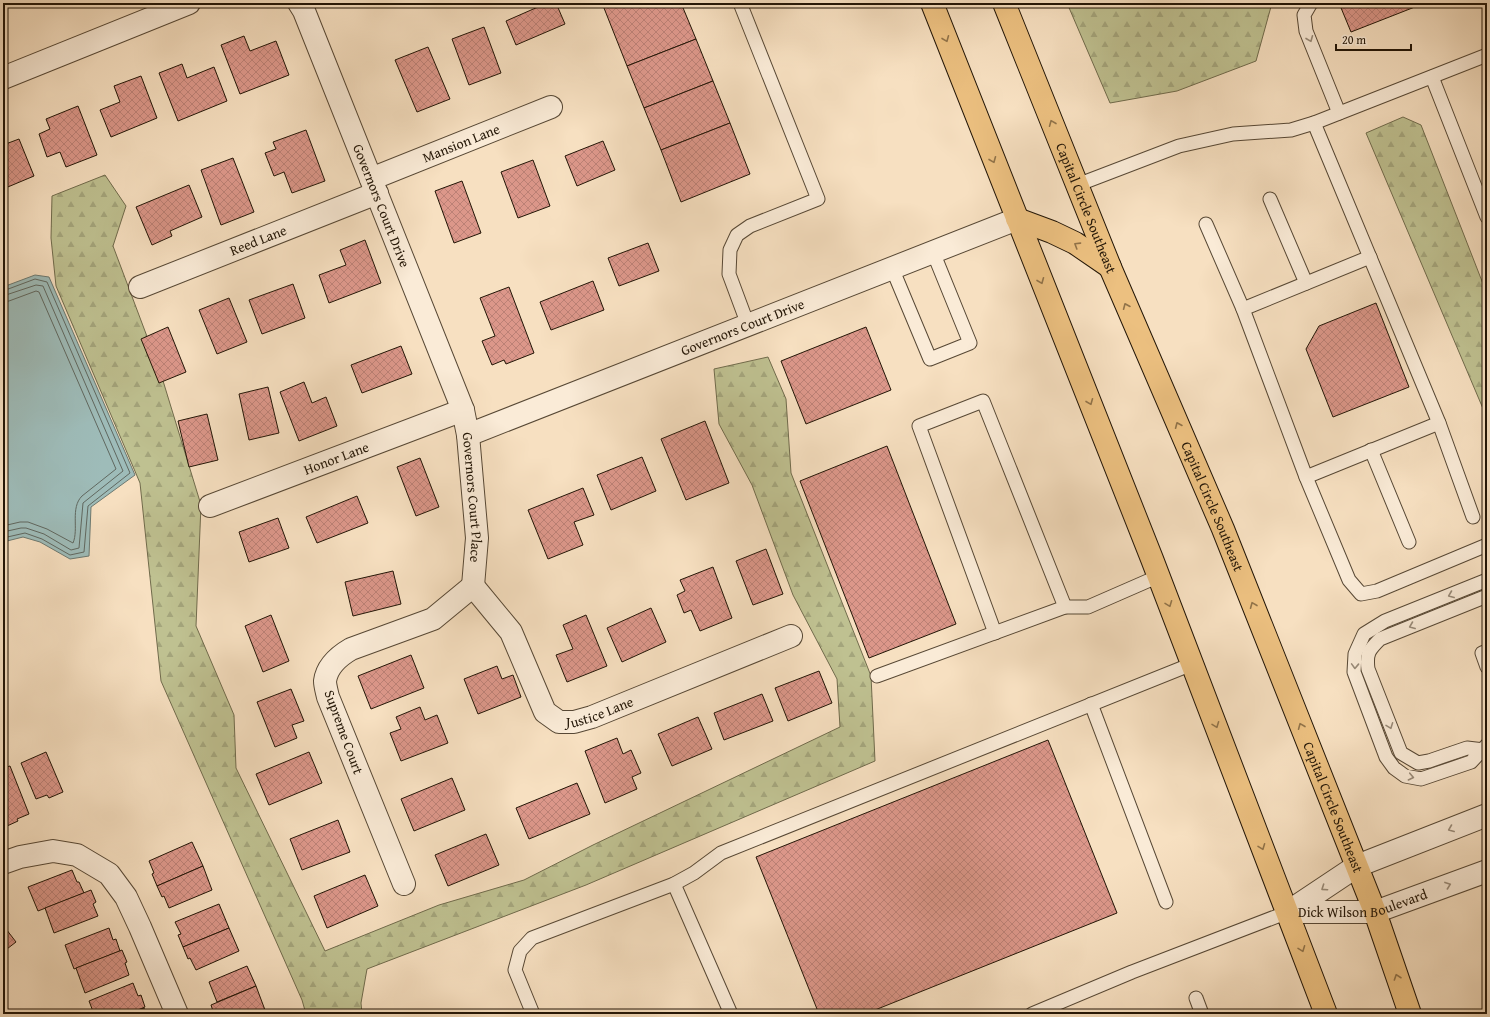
<svg xmlns="http://www.w3.org/2000/svg" width="1490" height="1017" font-family="'Gentium Book Plus',serif">
	<defs>
		<pattern id="forest-firs" width="22" height="20" patternUnits="userSpaceOnUse"><rect width="22" height="20" fill="#bfc191"/><path d="M5 1l3.5 6h-7zM16 11l3.5 6h-7z" fill="#a4a57c"/></pattern>
		<pattern id="building-cross-hatch" width="8" height="8" patternUnits="userSpaceOnUse"><rect width="8" height="8" fill="#dc978a"/><path d="M0 0l8 8M0 8l8-8" fill="none" stroke="#bc8176"/></pattern>
	</defs>
	<rect width="100%" height="100%" fill="#f7e0c1"/>
	<filter id="stains"><feTurbulence type="fractalNoise" baseFrequency=".005" numOctaves="4"/><feColorMatrix values="0 0 0 0 .2 0 0 0 0 .09 0 0 0 0 .02 0 0 0 .5 -.17"/></filter>
	<radialGradient id="worn" r=".72"><stop offset=".6" stop-color="#630" stop-opacity="0"/><stop offset="1" stop-color="#630" stop-opacity=".3"/></radialGradient>
	<g fill="url(#forest-firs)" stroke="#706b4c">
		<polygon points="1067,3 1272,3 1256,61 1177,91 1110,103"/>
		<polygon points="1403,117 1421,125 1487,294 1487,418 1366,133"/>
		<polygon points="105,175 126,206 113,246 160,371 201,505 196,626 234,715 236,768 325,951 439,905 524,880 593,845 840,727 837,679 793,595 752,485 719,424 714,369 768,357 786,399 791,473 871,676 875,761 586,885 367,969 361,1003 362,1014 306,1014 302,1000 161,681 140,483 56,286 51,238 52,196"/>
	</g>
	<polygon fill="#9ebcb9" stroke="#6c7971" points="35,275 49,277 135,475 91,507 89,556 70,559 40,542 23,537 3,542 3,287"/>
	<g fill="none" stroke-linecap="round" stroke-linejoin="round">
		<g stroke="#606860" stroke-width="1">
			<polyline points="3,291 35,279 47,282 130,473 88,506 84,552 70,555 42,539 25,533 3,538"/>
			<polyline points="3,296 36,285 43,286 123,471 83,503 79,548 71,550 44,534 26,528 21,528 3,532"/>
			<path d="M3,302L9,301L36,291L39,292L116,469L82,496C70,508 79,529 73,543L47,529L28,522H20L3,526"/>
		</g>
	</g>
	<g fill="url(#building-cross-hatch)" stroke="#221506">
		<polygon points="547,3 556,3 565,24 516,45 506,21"/>
		<polygon points="602,3 681,3 696,39 627,66"/>
		<polygon points="1339,3 1425,3 1351,32"/>
		<polygon points="484,27 501,73 469,85 452,39"/>
		<polygon points="244,36 250,51 276,41 289,75 240,94 221,45"/>
		<polygon points="696,39 713,81 644,108 627,66"/>
		<polygon points="428,47 450,99 417,112 395,60"/>
		<polygon points="182,64 187,78 214,67 227,101 178,121 159,73"/>
		<polygon points="141,76 157,118 111,137 100,110 120,102 114,86"/>
		<polygon points="713,81 730,123 661,150 644,108"/>
		<polygon points="78,106 97,155 66,167 60,152 47,157 39,134 50,129 46,119"/>
		<polygon points="730,123 750,174 681,202 661,150"/>
		<polygon points="306,130 325,181 292,193 284,172 274,176 265,153 276,149 273,142"/>
		<polygon points="19,139 34,176 3,189 3,145"/>
		<polygon points="603,141 615,170 577,186 565,156"/>
		<polygon points="233,158 254,212 221,225 201,170"/>
		<polygon points="533,160 550,206 518,218 501,172"/>
		<polygon points="462,181 481,233 454,243 435,191"/>
		<polygon points="189,185 202,217 170,231 172,236 152,245 136,207"/>
		<polygon points="365,240 381,283 329,303 319,275 346,265 340,250"/>
		<polygon points="648,243 659,271 619,286 608,258"/>
		<polygon points="593,281 604,310 551,330 540,302"/>
		<polygon points="293,284 305,318 262,334 249,300"/>
		<polygon points="509,287 534,353 506,364 504,360 492,365 482,341 495,336 480,298"/>
		<polygon points="229,298 247,342 217,354 199,310"/>
		<polygon points="1376,303 1409,387 1333,417 1306,349 1319,326"/>
		<polygon points="168,327 186,372 159,383 141,339"/>
		<polygon points="866,327 891,390 806,424 781,361"/>
		<polygon points="401,346 412,374 362,393 351,365"/>
		<polygon points="304,382 312,403 326,397 337,426 299,441 280,392"/>
		<polygon points="268,387 279,433 249,440 239,394"/>
		<polygon points="207,414 218,460 189,467 178,421"/>
		<polygon points="705,421 729,483 686,500 661,439"/>
		<polygon points="887,446 956,624 869,658 800,481"/>
		<polygon points="642,457 656,491 611,510 597,475"/>
		<polygon points="420,458 439,507 416,516 397,467"/>
		<polygon points="583,488 594,515 574,522 583,545 548,559 528,510"/>
		<polygon points="357,496 368,523 317,543 306,517"/>
		<polygon points="278,518 289,548 249,562 239,532"/>
		<polygon points="766,549 783,594 753,605 736,561"/>
		<polygon points="713,567 732,618 700,631 691,610 684,613 677,595 685,591 680,580"/>
		<polygon points="393,571 401,604 353,616 345,582"/>
		<polygon points="651,608 666,642 622,662 607,628"/>
		<polygon points="271,615 289,661 263,672 245,626"/>
		<polygon points="586,615 607,666 567,682 556,655 573,649 563,625"/>
		<polygon points="411,655 424,688 371,709 358,676"/>
		<polygon points="497,666 502,679 513,675 521,697 478,714 464,679"/>
		<polygon points="819,671 832,703 788,721 775,688"/>
		<polygon points="291,689 304,721 292,725 297,738 275,747 257,702"/>
		<polygon points="762,694 773,721 724,740 714,713"/>
		<polygon points="420,707 425,720 437,715 448,743 401,761 390,733 401,729 396,717"/>
		<polygon points="698,717 712,749 672,766 658,734"/>
		<polygon points="617,738 623,754 631,750 641,773 632,777 637,789 605,803 585,751"/>
		<polygon points="1048,740 1117,913 865,1014 819,1014 756,857"/>
		<polygon points="46,752 63,792 49,798 47,795 36,799 21,763"/>
		<polygon points="309,752 322,783 269,805 256,774"/>
		<polygon points="10,766 29,814 17,819 18,821 7,826 3,817 3,768"/>
		<polygon points="452,778 465,810 414,831 401,799"/>
		<polygon points="577,783 590,814 529,839 516,808"/>
		<polygon points="338,820 350,852 302,870 290,839"/>
		<polygon points="486,834 499,865 448,886 435,855"/>
		<polygon points="192,842 203,866 157,886 152,874 154,873 149,861"/>
		<polygon points="203,866 212,890 169,908 164,896 162,897 157,886"/>
		<polygon points="72,870 77,882 79,882 84,893 38,911 28,887"/>
		<polygon points="365,875 378,906 327,928 314,896"/>
		<polygon points="91,890 96,902 93,904 98,916 54,933 45,908"/>
		<polygon points="219,904 229,928 183,947 178,935 181,934 175,922"/>
		<polygon points="3,925 16,942 3,952"/>
		<polygon points="109,928 113,940 116,939 120,951 74,969 65,945"/>
		<polygon points="229,928 239,951 196,970 190,958 188,959 183,947"/>
		<polygon points="122,950 127,962 125,963 129,975 85,993 76,968"/>
		<polygon points="247,966 256,986 217,1002 209,982"/>
		<polygon points="133,983 138,996 141,995 145,1007 128,1014 94,1014 89,1001"/>
		<polygon points="256,986 265,1010 255,1014 214,1014 211,1005"/>
		<polygon points="144,1008 146,1014 128,1014"/>
	</g>
	<g fill="none" stroke-linecap="round" stroke-linejoin="round">
		<defs>
			<g id="service">
				<polyline points="740,3 818,199 750,226 737,235 730,250 729,274 748,325"/>
				<polyline points="1311,3 1304,15 1306,31 1339,113"/>
				<polyline points="1432,77 1487,217"/>
				<polyline points="1314,123 1439,423 1473,517"/>
				<polyline points="1077,185 1179,146 1233,134 1291,130 1314,123 1487,55"/>
				<polyline points="1270,199 1306,283"/>
				<polyline points="1206,224 1243,309 1306,477 1349,580 1361,594 1377,591 1487,545"/>
				<polyline points="892,268 930,359 970,343 933,252"/>
				<polyline points="1243,309 1370,257"/>
				<polyline points="1371,450 1409,542"/>
				<polyline points="1306,477 1439,423"/>
				<polyline points="1487,580 1385,621 1364,634 1355,654 1354,672 1386,757 1394,768 1405,776 1421,779 1471,762 1487,745"/>
				<polyline points="995,633 919,426 983,401 1065,607"/>
				<polyline points="1487,651 1482,653 1487,667"/>
				<polyline points="877,676 1065,607 1088,607 1159,576"/>
				<polyline points="1091,704 1166,902"/>
				<path d="M1484,750L1467,748L1429,761L1418,763L1401,753L1368,669C1366,653 1369,650 1380,639L1487,596"/>
				<polyline points="674,884 731,1014"/>
				<polyline points="1196,998 1202,1014"/>
				<polyline points="533,1014 515,970 520,951 532,938 674,884 694,873 721,853 1192,664"/>
				<polyline points="1032,1014 1132,972 1288,912"/>
			</g>
			<g id="minor">
				<path id="s1" d="M299,3L304,11L463,410L468,435L477,538L473,586"/>
				<polyline points="3,78 189,3"/>
				<path id="s2" d="M371,179L551,107"/>
				<path id="s3" d="M140,287L377,193"/>
				<path id="s4" d="M468,435L1017,219"/>
				<path id="s5" d="M210,506L463,410"/>
				<path id="s6" d="M473,586L511,632L545,712L559,722H574L592,717L791,636"/>
				<polyline points="3,863 20,857 53,851 77,855 109,874 126,897 140,927 177,1014"/>
				<path d="M404,884L328,697C327,692 325,686 325,681C327,666 339,656 351,649L433,619L473,586"/>
				<polyline points="1288,912 1357,866 1487,815"/>
				<path id="s7" d="M1288,912H1375L1487,871"/>
			</g>
			<g id="primary">
				<polyline points="932,3 1152,559 1326,1014"/>
				<path id="s8" d="M1004,3L1110,267L1223,529L1375,912L1410,1014"/>
				<polyline points="1017,219 1052,232 1075,243 1110,267"/>
			</g>
		</defs>
		<use href="#service" stroke="#574835" stroke-width="15"/>
		<use href="#minor" stroke="#574835" stroke-width="24"/>
		<use href="#primary" stroke="#221506" stroke-width="24"/>
		<use href="#service" stroke="#faebd7" stroke-width="13"/>
		<use href="#minor" stroke="#faebd7" stroke-width="22"/>
		<use href="#primary" stroke="#ecc080" stroke-width="22"/>
	</g>
	<defs><path id="oneway-chevron" d="M-2-3.5L2.5 0L-2 3.5" fill="none" stroke-width="1.6" stroke-linecap="round" stroke-linejoin="round"/></defs>
	<g stroke="#917349">
		<use href="#oneway-chevron" transform="translate(946 39) rotate(68)"/>
		<use href="#oneway-chevron" transform="translate(1052 123) rotate(-112)"/>
		<use href="#oneway-chevron" transform="translate(993 160) rotate(68)"/>
		<use href="#oneway-chevron" transform="translate(1077 245) rotate(-148)"/>
		<use href="#oneway-chevron" transform="translate(1041 281) rotate(68)"/>
		<use href="#oneway-chevron" transform="translate(1126 306) rotate(-113)"/>
		<use href="#oneway-chevron" transform="translate(1090 402) rotate(68)"/>
		<use href="#oneway-chevron" transform="translate(1178 425) rotate(-113)"/>
		<use href="#oneway-chevron" transform="translate(1169 604) rotate(69)"/>
		<use href="#oneway-chevron" transform="translate(1253 605) rotate(-112)"/>
		<use href="#oneway-chevron" transform="translate(1216 725) rotate(69)"/>
		<use href="#oneway-chevron" transform="translate(1301 726) rotate(-112)"/>
		<use href="#oneway-chevron" transform="translate(1262 847) rotate(69)"/>
		<use href="#oneway-chevron" transform="translate(1302 949) rotate(69)"/>
		<use href="#oneway-chevron" transform="translate(1397 977) rotate(-109)"/>
	</g>
	<g stroke="#998b79">
		<use href="#oneway-chevron" transform="translate(1310 39) rotate(68)"/>
		<use href="#oneway-chevron" transform="translate(1451 595) rotate(158)"/>
		<use href="#oneway-chevron" transform="translate(1412 626) rotate(158)"/>
		<use href="#oneway-chevron" transform="translate(1355 666) rotate(92)"/>
		<use href="#oneway-chevron" transform="translate(1390 726) rotate(69)"/>
		<use href="#oneway-chevron" transform="translate(1411 777) rotate(12)"/>
		<use href="#oneway-chevron" transform="translate(1451 829) rotate(158)"/>
		<use href="#oneway-chevron" transform="translate(1448 885) rotate(-20)"/>
		<use href="#oneway-chevron" transform="translate(1324 888) rotate(146)"/>
	</g>
	<g text-anchor="middle" stroke-width="4" stroke-linejoin="round" paint-order="stroke">
		<g font-size="14" fill="#221506" stroke="#faebd7">
			<text dy="5" stroke="none"><textPath href="#s2" startOffset="97">Mansion Lane</textPath></text>
			<text dy="5" stroke="none"><textPath href="#s1" startOffset="219">Governors Court Drive</textPath></text>
			<text dy="5" stroke="none"><textPath href="#s8" startOffset="221">Capital Circle Southeast</textPath></text>
			<text dy="5" stroke="none"><textPath href="#s3" startOffset="127">Reed Lane</textPath></text>
			<text dy="5" stroke="none"><textPath href="#s4" startOffset="295">Governors Court Drive</textPath></text>
			<text dy="5" stroke="none"><textPath href="#s5" startOffset="135">Honor Lane</textPath></text>
			<text dy="5" stroke="none"><textPath href="#s1" startOffset="527">Governors Court Place</textPath></text>
			<text dy="5" stroke="none"><textPath href="#s8" startOffset="545">Capital Circle Southeast</textPath></text>
			<text dy="5" stroke="none"><textPath href="#s6" startOffset="206">Justice Lane</textPath></text>
			<text transform="translate(344 732) rotate(70)" y="5">Supreme Court</text>
			<text dy="5" stroke="none"><textPath href="#s8" startOffset="869">Capital Circle Southeast</textPath></text>
			<text dy="5" stroke="none"><textPath href="#s7" startOffset="76">Dick Wilson Boulevard</textPath></text>
		</g>
	</g>
	<rect width="1490" height="1017" fill="none" stroke="#f7e0c1" stroke-width="16"/>
	<rect x="4" y="4" width="1482" height="1009" fill="none" stroke="#221506" stroke-width="2"/>
	<rect x="8" y="8" width="1474" height="1001" fill="none" stroke="#221506"/>
	<path d="M1336 44v6h75v-6" fill="none" stroke="#221506" stroke-width="2"/>
	<text x="1342" y="44" font-size="12" fill="#221506" stroke="#faebd7" stroke-width="3" paint-order="stroke">20 m</text>
	<rect width="100%" height="100%" filter="url(#stains)"/>
	<rect width="100%" height="100%" fill="url(#worn)"/>
</svg>
